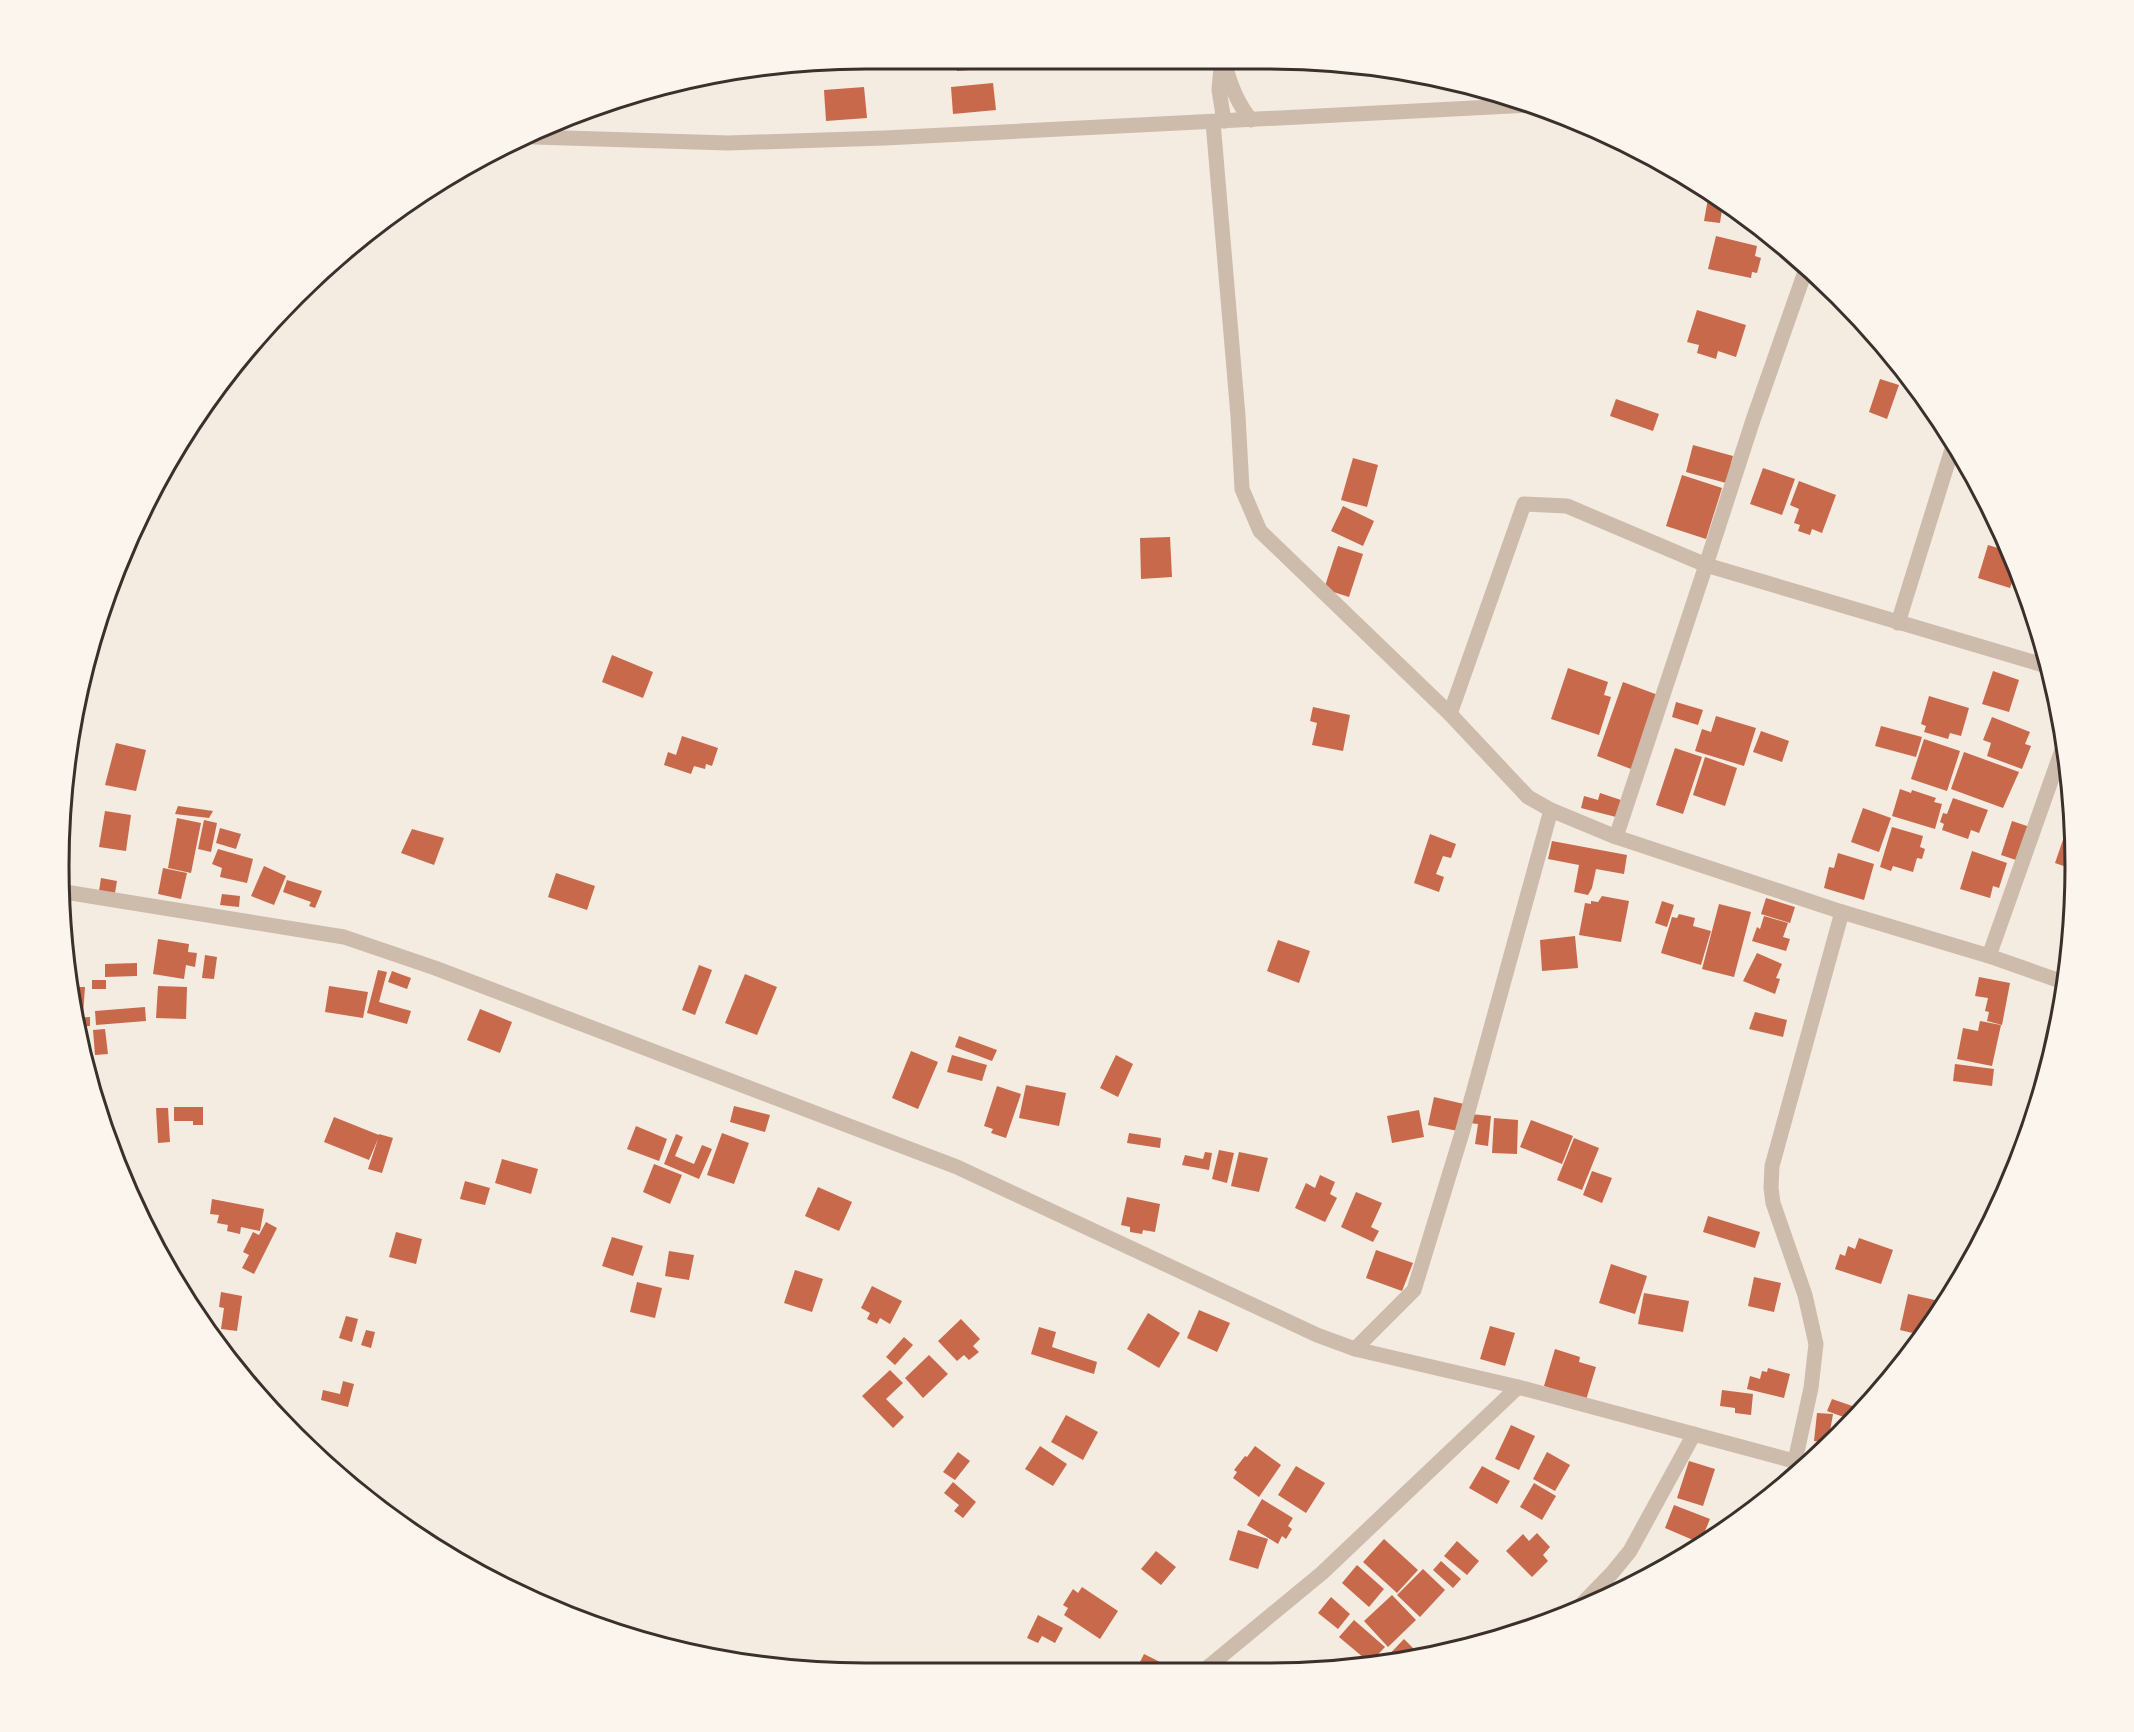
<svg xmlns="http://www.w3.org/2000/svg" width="2134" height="1732" font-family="Commissioner,sans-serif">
	<rect width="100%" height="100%" fill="#f4ebe1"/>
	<g fill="#c8694b">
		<polygon points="956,59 982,59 983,69 957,71"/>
		<polygon points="993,83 996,110 953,114 951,87"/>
		<polygon points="864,87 867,118 826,121 824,90"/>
		<polygon points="1709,193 1723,203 1720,223 1704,221"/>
		<polygon points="1716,236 1757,246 1755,256 1761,258 1757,273 1752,272 1751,278 1708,269"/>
		<polygon points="1697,310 1746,325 1736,357 1718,351 1716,359 1697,353 1699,345 1687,342"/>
		<polygon points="1880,379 1899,385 1887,419 1869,412"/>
		<polygon points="1616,399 1659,414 1653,431 1610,416"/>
		<polygon points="1693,445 1733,456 1726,483 1686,472"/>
		<polygon points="1353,458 1378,465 1367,507 1341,500"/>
		<polygon points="1763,468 1795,479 1782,515 1750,504"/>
		<polygon points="1682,475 1722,488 1706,539 1666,526"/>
		<polygon points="1799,481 1836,495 1822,533 1812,529 1810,535 1798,531 1800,525 1794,523 1799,509 1790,505"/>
		<polygon points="1343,506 1374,521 1363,546 1331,531"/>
		<polygon points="1170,537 1172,577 1141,579 1140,538"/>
		<polygon points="1988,545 2008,551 2016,571 2010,588 1978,578"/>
		<polygon points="1338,546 1363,554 1349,597 1324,589"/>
		<polygon points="612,655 653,672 643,698 602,682"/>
		<polygon points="1568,668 1608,682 1604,695 1611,697 1599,735 1551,719"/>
		<polygon points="1993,671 2019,680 2009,712 1982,704"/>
		<polygon points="1623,682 1658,695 1631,769 1597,756"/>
		<polygon points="1929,696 1969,708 1961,736 1950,733 1948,739 1924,732 1926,726 1921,724"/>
		<polygon points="1676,702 1703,710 1698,725 1672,717"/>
		<polygon points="1313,707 1350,715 1343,751 1312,745 1317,723 1310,721"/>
		<polygon points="1716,716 1756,728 1744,766 1695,751 1702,729 1711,732"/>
		<polygon points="1992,717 2030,732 2025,744 2031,746 2022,769 1987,756 1991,743 1983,740"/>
		<polygon points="1881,726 1922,737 1916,757 1875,746"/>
		<polygon points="1761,731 1789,741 1782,762 1753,752"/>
		<polygon points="682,736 718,748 712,766 706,764 705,769 694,766 691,774 664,765 668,752 676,755"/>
		<polygon points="1924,739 1960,751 1947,791 1911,779"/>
		<polygon points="116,743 146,750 136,791 105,785"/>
		<polygon points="1675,748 1702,757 1683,814 1656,805"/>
		<polygon points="1964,752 2019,772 2003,808 1951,789"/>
		<polygon points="1705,757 1737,768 1725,806 1693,795"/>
		<polygon points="1900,789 1911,793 1912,790 1936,798 1934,802 1942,804 1935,829 1892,816"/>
		<polygon points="1600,793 1621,800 1616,817 1581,808 1584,796 1598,800"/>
		<polygon points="1953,798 1988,810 1979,833 1971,830 1968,839 1942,830 1944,824 1940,822 1943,813 1947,814"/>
		<polygon points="178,806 213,811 209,818 175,814"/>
		<polygon points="1863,808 1891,818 1879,852 1851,842"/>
		<polygon points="105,811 131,815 126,851 99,847"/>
		<polygon points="177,818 201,823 191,873 168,868"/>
		<polygon points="204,820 217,823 211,852 198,849"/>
		<polygon points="2012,821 2030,827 2019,861 2001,855"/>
		<polygon points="1892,827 1923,836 1920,847 1925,849 1922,859 1917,858 1913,872 1893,866 1891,871 1880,867"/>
		<polygon points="220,828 241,834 236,849 216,843"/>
		<polygon points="412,829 444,838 434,865 401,853"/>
		<polygon points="2066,831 2073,833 2072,869 2055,863"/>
		<polygon points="1430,834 1456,844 1451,858 1443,856 1436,874 1444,877 1439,892 1414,883"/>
		<polygon points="1552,841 1627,855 1624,874 1596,869 1592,888 1588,895 1574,892 1579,865 1548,859"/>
		<polygon points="218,849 253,859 247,883 220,877 222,868 212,864"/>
		<polygon points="1972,851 2007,863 1999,888 1993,886 1990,898 1960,889"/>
		<polygon points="1838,853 1874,864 1864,900 1824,888 1829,867 1834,868"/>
		<polygon points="264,866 286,876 274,905 251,896"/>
		<polygon points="163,868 187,873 181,899 158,894"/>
		<polygon points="556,873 595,886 587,910 548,897"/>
		<polygon points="101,878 117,881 115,893 99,891"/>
		<polygon points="287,880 322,891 315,908 309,906 311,902 283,892"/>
		<polygon points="222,894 240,896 239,907 220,905"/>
		<polygon points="1602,896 1629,901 1621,942 1579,935 1585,903 1591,904 1591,901 1598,902"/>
		<polygon points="1766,898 1795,907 1790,923 1761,914"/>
		<polygon points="1662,901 1674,905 1667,927 1655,923"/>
		<polygon points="1719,904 1751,912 1734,977 1702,969"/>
		<polygon points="1679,914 1695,918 1693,926 1711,931 1701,965 1661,953 1672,917 1677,918"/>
		<polygon points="1764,916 1788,923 1783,937 1790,939 1786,951 1752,941 1757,927 1760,929"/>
		<polygon points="1575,936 1578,968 1542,971 1540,940"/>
		<polygon points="158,939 189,944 188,952 197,953 195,967 186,965 184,979 153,974"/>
		<polygon points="1278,940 1310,951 1299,983 1267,971"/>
		<polygon points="1757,953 1782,964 1776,978 1780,979 1775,994 1743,981"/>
		<polygon points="205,955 217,957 214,979 202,978"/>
		<polygon points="137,963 137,976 105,977 105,964"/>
		<polygon points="699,965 712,970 695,1015 682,1010"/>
		<polygon points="378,970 387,972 379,1002 411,1011 407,1024 367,1013"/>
		<polygon points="392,971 411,978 407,989 388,982"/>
		<polygon points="745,974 777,987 757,1035 725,1023"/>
		<polygon points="1979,977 2010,983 2002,1025 1987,1021 1989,1012 1985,1011 1988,998 1975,996"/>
		<rect x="92" y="980" width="14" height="9"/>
		<polygon points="158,986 187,987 186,1019 156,1018"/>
		<polygon points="329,986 368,992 363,1018 325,1012"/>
		<polygon points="72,987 85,987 83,1015 73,1015"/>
		<polygon points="145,1007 146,1021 96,1025 95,1011"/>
		<polygon points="480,1009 512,1022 500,1053 467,1040"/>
		<polygon points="1755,1012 1787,1020 1783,1037 1749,1029"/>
		<polygon points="90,1017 90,1026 75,1027 74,1018"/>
		<polygon points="1980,1021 2001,1025 1992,1066 1957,1059 1963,1028 1978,1031"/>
		<polygon points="105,1029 108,1054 95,1055 93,1030"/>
		<polygon points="959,1036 997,1050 992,1061 955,1047"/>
		<polygon points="911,1051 938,1062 918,1109 892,1098"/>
		<polygon points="952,1055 987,1065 982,1081 947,1072"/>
		<polygon points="1116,1055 1133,1064 1118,1097 1100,1088"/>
		<polygon points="1955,1064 1994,1069 1992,1086 1953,1081"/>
		<polygon points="1026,1085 1066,1093 1059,1126 1019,1118"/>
		<polygon points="997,1086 1021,1094 1006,1138 991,1133 993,1129 984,1126"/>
		<polygon points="1434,1097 1464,1104 1458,1131 1428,1125"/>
		<polygon points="734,1106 770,1115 765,1132 730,1122"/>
		<polygon points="174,1107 203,1107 203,1125 193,1125 193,1121 174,1121"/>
		<polygon points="156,1108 168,1108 170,1142 158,1143"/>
		<polygon points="1419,1110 1424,1137 1392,1143 1387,1116"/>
		<polygon points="1470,1114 1491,1116 1488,1146 1475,1144 1478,1124 1469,1123"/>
		<polygon points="334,1117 379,1135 379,1134 393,1138 382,1173 368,1169 378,1139 369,1160 324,1142"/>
		<polygon points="1494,1118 1518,1120 1517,1154 1492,1153"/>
		<polygon points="1531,1120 1573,1136 1562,1164 1520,1147"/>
		<polygon points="636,1126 667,1139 659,1161 627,1149"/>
		<polygon points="722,1133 749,1143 734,1184 707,1175"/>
		<polygon points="1129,1133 1161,1138 1160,1148 1127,1143"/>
		<polygon points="676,1134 683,1137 675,1156 694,1164 702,1145 712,1149 699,1179 664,1164"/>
		<polygon points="1574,1138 1599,1148 1582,1190 1557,1180"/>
		<polygon points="1219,1150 1234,1153 1227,1183 1212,1179"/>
		<polygon points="1205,1152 1212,1153 1209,1170 1182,1165 1185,1155 1203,1159"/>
		<polygon points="1239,1152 1268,1158 1259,1192 1231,1186"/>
		<polygon points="502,1159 538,1169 531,1194 495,1183"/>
		<polygon points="654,1164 682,1175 670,1204 643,1192"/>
		<polygon points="1592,1171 1612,1178 1602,1203 1583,1195"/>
		<polygon points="1320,1175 1335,1182 1330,1194 1337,1198 1325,1222 1295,1208 1306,1183 1315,1188"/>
		<polygon points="465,1181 490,1188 485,1205 460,1199"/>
		<polygon points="818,1187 852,1202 839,1231 805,1216"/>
		<polygon points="1356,1192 1382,1203 1371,1227 1379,1231 1373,1242 1341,1227"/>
		<polygon points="1127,1197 1160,1204 1155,1232 1143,1230 1142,1234 1130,1232 1130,1227 1121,1225"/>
		<polygon points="212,1199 264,1209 260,1231 241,1227 240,1234 227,1231 228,1225 217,1223 219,1215 210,1214"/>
		<polygon points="1708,1216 1760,1232 1755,1248 1703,1232"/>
		<polygon points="266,1222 277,1228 254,1274 242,1268 249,1255 243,1252 253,1232 259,1235"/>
		<polygon points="396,1232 422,1239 416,1264 389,1257"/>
		<polygon points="612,1237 643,1246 633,1276 602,1266"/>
		<polygon points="1859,1238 1893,1250 1881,1284 1835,1269 1840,1254 1845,1256 1848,1246 1855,1249"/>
		<polygon points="1376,1250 1413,1263 1402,1291 1366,1278"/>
		<polygon points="669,1251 694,1255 689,1280 665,1276"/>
		<polygon points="1611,1264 1647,1276 1635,1314 1599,1303"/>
		<polygon points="795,1270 823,1279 812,1312 784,1303"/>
		<polygon points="1754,1277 1781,1283 1774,1312 1748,1306"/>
		<polygon points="637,1282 662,1288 655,1318 630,1312"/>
		<polygon points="872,1286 902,1301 890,1324 880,1318 877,1324 867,1319 870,1313 861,1308"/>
		<polygon points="221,1292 242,1296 237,1331 221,1329 224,1308 219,1307"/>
		<polygon points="1644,1293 1689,1301 1683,1332 1638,1324"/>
		<polygon points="1908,1294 1944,1302 1921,1335 1900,1330"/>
		<polygon points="1199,1310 1230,1323 1217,1352 1187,1338"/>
		<polygon points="1148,1313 1180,1333 1159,1368 1127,1349"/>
		<polygon points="346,1316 358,1319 352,1342 339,1338"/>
		<polygon points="961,1319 980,1339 973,1346 979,1352 969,1360 964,1355 957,1361 938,1341"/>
		<polygon points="1490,1326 1515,1333 1505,1366 1480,1359"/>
		<polygon points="1039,1327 1056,1332 1052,1347 1097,1362 1094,1374 1031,1354"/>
		<polygon points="366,1330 375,1332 371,1348 361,1345"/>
		<polygon points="904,1337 913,1345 895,1365 886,1357"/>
		<polygon points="1555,1349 1580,1357 1579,1362 1596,1367 1586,1400 1544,1386"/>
		<polygon points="929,1355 948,1374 923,1398 905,1378"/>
		<polygon points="1768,1368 1790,1374 1784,1398 1747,1389 1750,1376 1760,1379 1762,1371 1767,1372"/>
		<polygon points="890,1370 903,1383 886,1399 904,1417 893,1428 862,1396"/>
		<polygon points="343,1381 354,1384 348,1407 321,1400 323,1390 340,1394"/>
		<polygon points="1722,1390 1753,1394 1751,1415 1735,1413 1735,1408 1720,1406"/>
		<polygon points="1832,1399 1861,1409 1859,1413 1852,1420 1827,1411"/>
		<polygon points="1817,1413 1833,1414 1828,1443 1814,1441"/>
		<polygon points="1066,1415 1098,1432 1083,1460 1051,1442"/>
		<polygon points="1511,1425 1535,1436 1519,1470 1495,1459"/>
		<polygon points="1040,1446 1067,1464 1053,1486 1025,1469"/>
		<polygon points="1255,1446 1281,1465 1259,1497 1233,1478 1237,1472 1234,1470 1245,1456 1247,1457"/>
		<polygon points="958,1452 970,1461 955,1480 943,1472"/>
		<polygon points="1547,1452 1570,1465 1555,1491 1533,1479"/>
		<polygon points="1689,1461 1715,1469 1703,1506 1677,1498"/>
		<polygon points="1296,1466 1325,1483 1306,1513 1278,1495"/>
		<polygon points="1482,1466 1510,1481 1497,1504 1469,1488"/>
		<polygon points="953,1482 976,1502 963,1518 954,1511 959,1505 944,1493"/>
		<polygon points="1534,1483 1556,1496 1542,1520 1520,1507"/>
		<polygon points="1262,1499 1293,1518 1288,1526 1292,1529 1286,1539 1282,1536 1278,1544 1247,1525"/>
		<polygon points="1674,1505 1710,1519 1700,1543 1665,1528"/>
		<polygon points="1238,1530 1268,1539 1258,1569 1229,1560"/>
		<polygon points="1537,1533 1550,1547 1543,1555 1548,1561 1532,1577 1506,1551 1523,1534 1529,1541"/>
		<polygon points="1384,1539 1418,1570 1397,1593 1363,1562"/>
		<polygon points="1457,1541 1479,1561 1467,1575 1444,1556"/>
		<polygon points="1156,1551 1176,1567 1161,1585 1141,1569"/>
		<polygon points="1441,1561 1461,1579 1453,1588 1433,1570"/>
		<polygon points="1357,1565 1384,1589 1369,1607 1342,1583"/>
		<polygon points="1423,1569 1445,1590 1420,1617 1397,1595"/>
		<polygon points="1082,1587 1118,1611 1100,1639 1064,1615 1068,1608 1063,1605 1073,1589 1078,1593"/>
		<polygon points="1392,1595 1416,1620 1388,1647 1364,1621"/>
		<polygon points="1331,1597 1350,1614 1338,1629 1318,1613"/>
		<polygon points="1038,1615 1063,1628 1055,1643 1042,1636 1038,1643 1027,1638"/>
		<polygon points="1354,1620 1385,1647 1370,1663 1339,1637"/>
		<polygon points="1404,1639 1420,1655 1382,1662"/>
		<polygon points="1144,1654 1168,1666 1165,1672 1135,1672"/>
	</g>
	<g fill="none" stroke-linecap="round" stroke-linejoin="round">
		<g stroke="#cdbbac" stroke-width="15">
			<path d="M1224,60C1229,82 1236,102 1251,120"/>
			<polyline points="1221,67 1219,90 1224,121"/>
			<polyline points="1213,122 1238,416 1242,489 1260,531 1450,714 1528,797 1551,810 1616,837 1842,912 1989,956 2066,983"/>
			<polyline points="534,137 728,143 885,138 1533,105"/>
			<polyline points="1807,266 1753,420 1706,565 2050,667"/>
			<polyline points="1898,623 1953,446"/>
			<polyline points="1450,714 1524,504 1567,506 1706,565 1616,837"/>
			<polyline points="65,892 344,937 435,968 957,1167 1317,1335 1355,1349 1518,1387 1805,1464"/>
			<polyline points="1989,956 2063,747"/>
			<polyline points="1355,1349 1414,1290 1462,1133 1551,810"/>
			<polyline points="1795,1461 1811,1388 1816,1344 1805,1295 1773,1203 1771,1188 1772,1166 1842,912"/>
			<polyline points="1578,1608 1612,1573 1630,1551 1694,1434"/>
			<polyline points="1202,1672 1322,1573 1518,1387"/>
		</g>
	</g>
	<path d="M0 0H2134V1732H0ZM866 69H1268A797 797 0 0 1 2065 866V866A797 797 0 0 1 1268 1663H866A797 797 0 0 1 69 866V866A797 797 0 0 1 866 69Z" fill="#fbf5ee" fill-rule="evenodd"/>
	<path fill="none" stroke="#3b302b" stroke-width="3" d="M866 69H1268A797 797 0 0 1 2065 866V866A797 797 0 0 1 1268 1663H866A797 797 0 0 1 69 866V866A797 797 0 0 1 866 69Z"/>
</svg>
